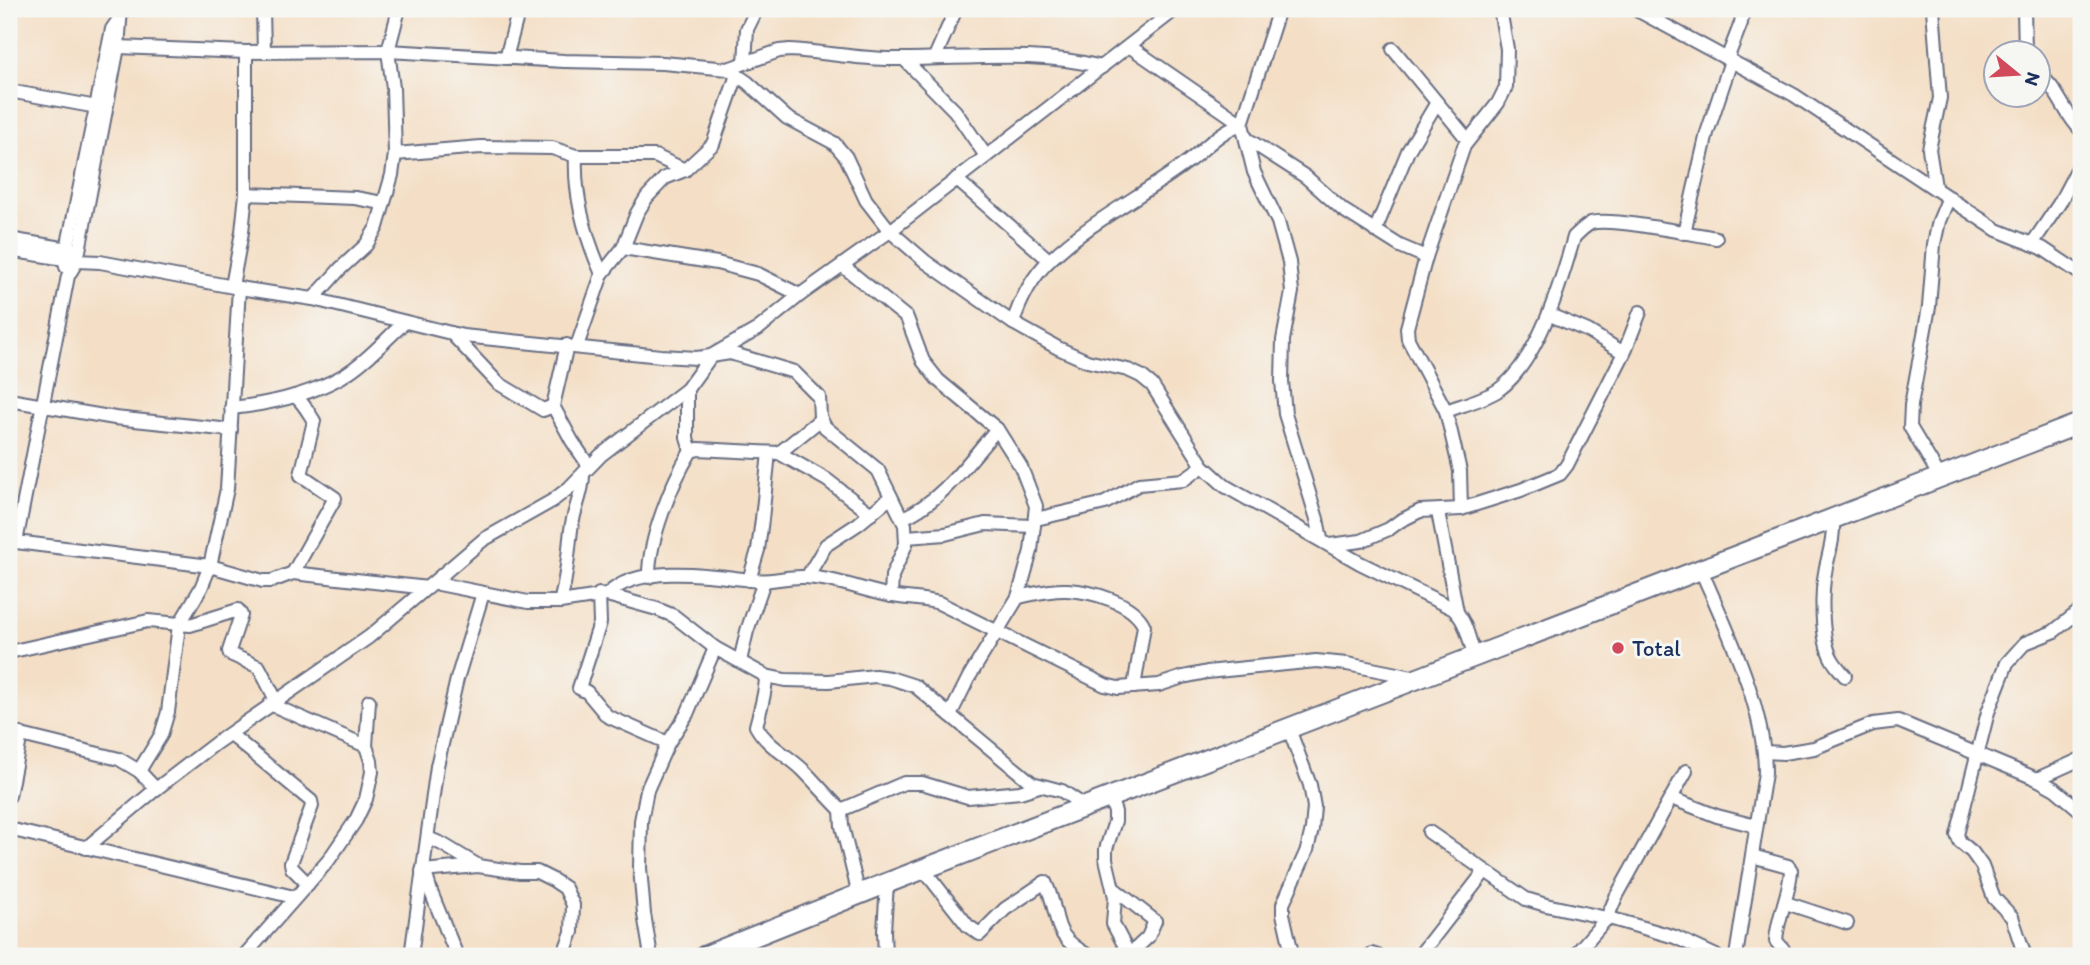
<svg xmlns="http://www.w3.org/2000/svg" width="2090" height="965" font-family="Itim,sans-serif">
	<rect width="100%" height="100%" fill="#f6f6f2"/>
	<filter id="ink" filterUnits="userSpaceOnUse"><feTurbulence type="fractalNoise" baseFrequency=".0143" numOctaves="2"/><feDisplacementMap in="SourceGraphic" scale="14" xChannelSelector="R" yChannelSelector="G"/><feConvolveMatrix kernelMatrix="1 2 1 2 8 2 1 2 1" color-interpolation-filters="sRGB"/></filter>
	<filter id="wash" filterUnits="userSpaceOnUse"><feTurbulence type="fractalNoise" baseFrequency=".00686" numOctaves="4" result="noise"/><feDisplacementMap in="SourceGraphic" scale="28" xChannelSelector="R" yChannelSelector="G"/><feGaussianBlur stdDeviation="1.57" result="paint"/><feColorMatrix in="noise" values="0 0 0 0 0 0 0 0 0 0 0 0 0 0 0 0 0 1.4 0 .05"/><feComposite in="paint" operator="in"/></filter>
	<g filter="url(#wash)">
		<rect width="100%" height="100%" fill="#f4dfc6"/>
	</g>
	<g filter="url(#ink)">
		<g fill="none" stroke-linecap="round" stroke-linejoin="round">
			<defs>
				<g id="minor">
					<polyline points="263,9 264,52"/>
					<polyline points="1635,9 1794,95 1997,230 2042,248 2081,274"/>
					<polyline points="1933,9 1940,98 1929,149 1935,187"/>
					<polyline points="2024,9 2025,52"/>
					<polyline points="1129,46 1242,124 1254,172 1278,222 1289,262 1292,292 1283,340 1282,381 1285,414 1317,519 1321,539"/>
					<path d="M118,47L246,52L388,51L564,61L663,63L728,69L779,51L790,50C824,52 858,59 892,59C961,60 1034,49 1102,67"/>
					<polyline points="1393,49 1468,140"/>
					<polyline points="935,57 956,9"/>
					<polyline points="506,58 519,9"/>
					<polyline points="904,59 955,111 986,156"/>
					<polyline points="1727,59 1741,23 1743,9"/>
					<polyline points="745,63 747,29 757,9"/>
					<path d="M728,69L747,82L787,118L834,143L846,157L866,200L890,231L926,262L1013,323L1058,348L1087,361L1128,370L1141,376L1152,385L1203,466L1225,486L1360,563L1452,608C1466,618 1469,641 1475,657"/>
					<path d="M2038,74C2057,86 2064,114 2081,130"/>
					<polyline points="9,91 97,107"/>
					<polyline points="1242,124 1279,9"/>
					<polyline points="1247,139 1306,177 1343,210 1400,246 1426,257"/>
					<polyline points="395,154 481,147 552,148 576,156 655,156 685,170"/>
					<path d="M576,156C574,198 585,236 602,274"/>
					<polyline points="956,179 1049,260"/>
					<polyline points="246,194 355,198 383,203"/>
					<polyline points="1375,231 1408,151 1436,104"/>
					<polyline points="1684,233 1707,133 1731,61"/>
					<polyline points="9,239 74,250"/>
					<polyline points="2032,244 2059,204 2081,162"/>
					<polyline points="623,248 717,263 758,274 800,295"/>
					<polyline points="9,250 77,261 100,262 239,288 313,299 463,336 661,356 697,358 711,356 758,329 800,295 890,231 1176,9"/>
					<polyline points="843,266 907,318 923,361 938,380 997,429 1021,467 1036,506 1031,551 1018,597 969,677 950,715"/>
					<polyline points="66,267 65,259 112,29 119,19"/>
					<polyline points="232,286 242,232 246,194 246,52"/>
					<polyline points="313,299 340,269 366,245 377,227 392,175 395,154 393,88 388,51 399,9"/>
					<polyline points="1550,315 1588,331 1624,353"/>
					<path d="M1013,323C1020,300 1033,275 1051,259C1091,221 1142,196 1186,163C1205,149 1219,131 1242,124"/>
					<polyline points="451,333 498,383 543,410 553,406"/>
					<polyline points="567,345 553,406 572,441 589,466"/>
					<polyline points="577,346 602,274 623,248 637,213 647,197 665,178 685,170 713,144 737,75"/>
					<polyline points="687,389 687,438 691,451"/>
					<polyline points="9,400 115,418 231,430"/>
					<path d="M231,408C270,404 307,396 341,377C365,363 384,341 404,323"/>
					<path d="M1446,411C1462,405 1482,400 1497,391C1538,363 1561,282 1574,237C1579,232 1585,226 1591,223C1610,217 1692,234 1716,238"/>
					<polyline points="779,453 821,419"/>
					<polyline points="1940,477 1910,427 1911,405 1929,307 1934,244 1939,221 1949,197"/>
					<polyline points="1461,509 1460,471 1446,411 1408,339 1407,328 1426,257 1464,146 1498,103 1506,87 1507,49 1500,9"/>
					<polyline points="1438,512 1457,612"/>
					<path d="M903,518C943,500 968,462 997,429"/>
					<polyline points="1036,519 1105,503 1139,484 1183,480 1203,466"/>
					<path d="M1833,519C1834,537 1830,550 1826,567C1821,591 1820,638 1832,659C1835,665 1841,671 1845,676"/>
					<polyline points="907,537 945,534 985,524 1034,526"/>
					<polyline points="9,541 16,542 68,276 77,261 118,47 121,9"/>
					<polyline points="16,542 210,566 263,581 272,581 293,573 428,588"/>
					<polyline points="1330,545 1361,541 1389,529 1400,521 1420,511 1461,509 1521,490 1560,474 1567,465 1624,353 1640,312"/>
					<path d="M1701,570C1727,630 1765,707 1765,773L1736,956"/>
					<path d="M293,573L335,498L301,475L314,421C308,412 303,402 295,396"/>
					<path d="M649,577C648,541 672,482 691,451L698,449L779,453L827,480L871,514"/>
					<polyline points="807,577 826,545 858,524 891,497"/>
					<polyline points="749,580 758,550 762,519 769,453"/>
					<polyline points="434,583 528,602 560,602 607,595 657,609 674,616 715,648 766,676 785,680 829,681 875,676 890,678 915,686 1032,783 1062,791 1086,807"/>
					<polyline points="599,594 600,623 579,688 587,692 607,716 668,743"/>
					<path d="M607,595C637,563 712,575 751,580C769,583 786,576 804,577C832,578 860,589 887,595C904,599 922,598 939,603L1105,685L1118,688L1159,685L1183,677L1207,672L1316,661L1347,664L1417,678"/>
					<path d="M1018,597C1033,594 1051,589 1067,590C1091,591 1133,602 1144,626L1134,687"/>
					<path d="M560,602C567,578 568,554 571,530C573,511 583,494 583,475"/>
					<polyline points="9,652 148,621 190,625 238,610 241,615 229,651 230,654 259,667 276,700"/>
					<polyline points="740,661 747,631 764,581"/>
					<path d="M766,676C766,693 760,710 756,726C767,746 786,754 802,769C815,782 827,796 841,810"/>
					<polyline points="270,704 366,746"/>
					<polyline points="1289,729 1310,785 1314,807 1312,829 1307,850 1283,904 1283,914 1292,953"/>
					<polyline points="9,732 119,759 139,771 156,789"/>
					<polyline points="230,734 311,801 312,806 291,863 292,868 308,884"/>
					<polyline points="1765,752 1783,753 1814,748 1873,724 1898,721 2037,779 2055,789 2081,811"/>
					<polyline points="139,771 161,735 168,712 179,625 201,588 210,566 227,489 239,288"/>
					<polyline points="2037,779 2081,759"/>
					<polyline points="9,796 21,734"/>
					<polyline points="1110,798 1115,812 1115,821 1106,849 1106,859 1115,897 1113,924 1130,956"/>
					<polyline points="1671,798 1717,816 1756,826"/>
					<polyline points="9,829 294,897"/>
					<polyline points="1429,832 1526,899 1546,905 1616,920 1675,937 1716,956"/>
					<polyline points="428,838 442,844 477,865"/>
					<polyline points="86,848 156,789 216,743 369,637 483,540 552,501 569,488 601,455 687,389 711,356 730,353 794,372 819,397 820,417 825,427 878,470 905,525 906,544 892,576 891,596"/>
					<path d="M1752,856L1788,866L1791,870C1790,894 1777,917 1776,941L1783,949L1781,956"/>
					<path d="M924,870L968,926L980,934L1005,909L1045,882C1063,920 1047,932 1089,956"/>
					<polyline points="422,871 478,866 520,872 537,872 553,880 565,888 573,905 572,932 563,956"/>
					<polyline points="425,872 431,892 457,956"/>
					<polyline points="1113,888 1155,921 1148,937 1129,955"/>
					<polyline points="859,895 842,826 841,810 904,783 922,783 968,797 1020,792 1039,786"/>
					<polyline points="1786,903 1847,923"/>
					<polyline points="744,941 750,956"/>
					<polyline points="1372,954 1378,956"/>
					<polyline points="244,956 328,861 356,820 366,799 372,772 371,761 366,746 369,701"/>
					<polyline points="411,956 437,766 457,679 483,593"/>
					<polyline points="651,956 644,914 640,868 641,821 647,790 668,743 687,714 715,648"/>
					<polyline points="885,956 884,931 887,883"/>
					<polyline points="1419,956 1485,871"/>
					<polyline points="1574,956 1607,918 1616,897 1686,771"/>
					<polyline points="2023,956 2023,950 2012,917 1994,898 1982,866 1972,852 1960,842 1957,835 1988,712 2007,663 2025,643 2053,632 2081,610"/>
				</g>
				<polyline id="highway" points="705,956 887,883 2081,423"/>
			</defs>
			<use href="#minor" stroke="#676d82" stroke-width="16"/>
			<use href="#highway" stroke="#676d82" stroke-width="23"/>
			<use href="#minor" stroke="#fff" stroke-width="12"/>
			<use href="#highway" stroke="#fff" stroke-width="19"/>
		</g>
	</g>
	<circle fill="#d1495b" stroke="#f6f6f2" stroke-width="2.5" cx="1618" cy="648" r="7"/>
	<g text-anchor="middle" stroke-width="6" stroke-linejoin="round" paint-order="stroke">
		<g font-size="23" fill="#1b2f5e" stroke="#f6f6f2" text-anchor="start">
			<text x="1632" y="656">Total</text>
		</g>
	</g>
	<rect width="2090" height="965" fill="none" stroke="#f6f6f2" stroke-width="35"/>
	<g transform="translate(2017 74) rotate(108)"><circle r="33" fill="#f6f6f2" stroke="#9ea6b7" stroke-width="2"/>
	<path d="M0-5L12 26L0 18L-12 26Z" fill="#d1495b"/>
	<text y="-10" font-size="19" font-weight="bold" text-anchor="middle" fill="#1b2f5e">N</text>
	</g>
</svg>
